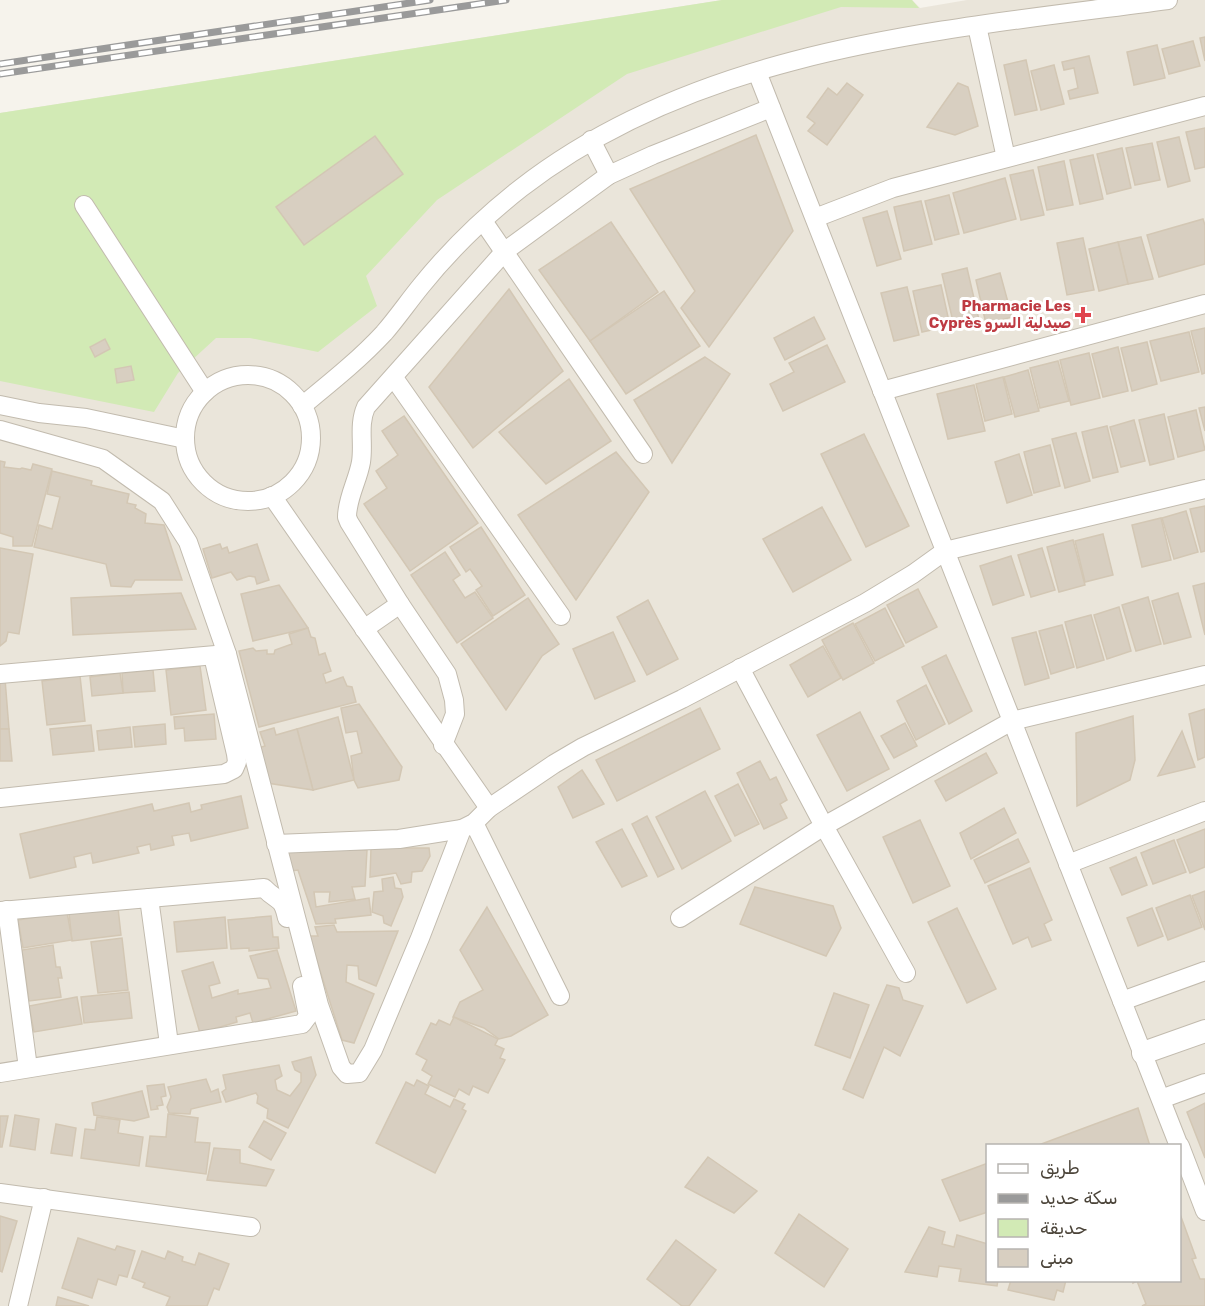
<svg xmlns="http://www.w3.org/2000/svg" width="1205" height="1306" font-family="Rubik,Cairo,sans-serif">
	<rect width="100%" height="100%" fill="#f6f3ec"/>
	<path fill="#eae5da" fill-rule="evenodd" d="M722,0H912L920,8L967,0H1205V1306H0V113ZM988,1146H1180V1280H988Z"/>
	<polygon fill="#d2eab5" points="722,0 912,0 919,8 841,7 627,74 437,200 366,276 377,306 318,352 250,338 216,338 178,373 154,412 0,381 0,113"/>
	<g fill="#d8cfc1" stroke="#d3c7b4" stroke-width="1.5">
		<polygon points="1205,37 1205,61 1200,38"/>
		<polygon points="1193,41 1200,66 1169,74 1162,49"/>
		<polygon points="1157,45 1165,78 1134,85 1127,52"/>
		<polygon points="1089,56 1098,93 1070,99 1068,91 1078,88 1074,68 1064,70 1062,62"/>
		<polygon points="1026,60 1037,110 1015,115 1004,65"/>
		<polygon points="1054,65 1064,104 1041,110 1031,71"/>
		<polygon points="847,83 863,95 827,145 808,131 815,123 807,117 828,88 837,95"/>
		<polygon points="958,83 968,87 978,126 955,135 927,127"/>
		<polygon points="1205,128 1205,167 1195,169 1186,132"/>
		<polygon points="756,135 793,231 709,347 681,308 695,291 630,189"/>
		<polygon points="375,136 403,174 304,245 276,207"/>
		<polygon points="1179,137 1190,181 1168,187 1157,142"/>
		<polygon points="1152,143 1160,180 1135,185 1126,148"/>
		<polygon points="1122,148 1131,188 1107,194 1097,154"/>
		<polygon points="1093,155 1103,199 1080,204 1070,160"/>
		<polygon points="1064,161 1073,205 1047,210 1038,167"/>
		<polygon points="1033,170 1044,215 1021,220 1010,175"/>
		<polygon points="1005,178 1016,219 964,233 953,193"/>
		<polygon points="949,195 959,234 935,240 925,201"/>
		<polygon points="921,201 932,244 904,251 894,207"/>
		<polygon points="887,211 901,259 877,266 863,218"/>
		<polygon points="1203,219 1205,225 1205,264 1159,277 1147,235"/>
		<polygon points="611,222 658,292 590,341 539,270"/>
		<polygon points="1141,237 1153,279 1128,284 1118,242"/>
		<polygon points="1083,238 1094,290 1067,295 1057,243"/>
		<polygon points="1118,242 1128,284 1099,291 1089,249"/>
		<polygon points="967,268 979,320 954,326 942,274"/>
		<polygon points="1000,273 1012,317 986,324 976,280"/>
		<polygon points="941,285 950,326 922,332 913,291"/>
		<polygon points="907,287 919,335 894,341 881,293"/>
		<polygon points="509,289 563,371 473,448 429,387"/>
		<polygon points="664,291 700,346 626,394 590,341"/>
		<polygon points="814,317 825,339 785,360 774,338"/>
		<polygon points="1205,328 1205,373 1202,374 1191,331"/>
		<polygon points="1189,332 1199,372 1161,381 1150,341"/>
		<polygon points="105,339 110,349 95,357 90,347"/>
		<polygon points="1147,342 1157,384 1132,391 1121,348"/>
		<polygon points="827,345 845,382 783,411 770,384 794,372 789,363"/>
		<polygon points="1118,347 1128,391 1103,397 1092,354"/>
		<polygon points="1089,353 1100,398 1071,405 1060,360"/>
		<polygon points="705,357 730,374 672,463 634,400"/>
		<polygon points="1058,361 1069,401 1040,408 1030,368"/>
		<polygon points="131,366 134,380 117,383 115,369"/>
		<polygon points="1028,370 1039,411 1015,417 1004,377"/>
		<polygon points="1003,377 1012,414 985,421 976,384"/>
		<polygon points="569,379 611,441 546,484 499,432"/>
		<polygon points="974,385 985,431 948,439 937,394"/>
		<polygon points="1205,407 1205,431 1199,408"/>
		<polygon points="1196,410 1205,450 1178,457 1168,417"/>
		<polygon points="1164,414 1174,459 1150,465 1139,420"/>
		<polygon points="404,416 478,523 410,571 364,504 387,488 376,471 398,455 382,431"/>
		<polygon points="1134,420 1145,461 1121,467 1110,427"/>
		<polygon points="1107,426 1118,472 1093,478 1082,432"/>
		<polygon points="1076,433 1090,481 1065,488 1052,439"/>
		<polygon points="864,434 909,526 866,547 821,454"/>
		<polygon points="1050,445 1060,486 1034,493 1024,452"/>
		<polygon points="616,452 649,492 576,600 518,515"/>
		<polygon points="1019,454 1032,495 1007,503 995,462"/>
		<polygon points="0,461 5,462 4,467 20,469 22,468 31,470 33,464 52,469 32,546 13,546 13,537 0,533"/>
		<polygon points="52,471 92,481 91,485 129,494 127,503 136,505 135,508 146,514 145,523 164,525 182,580 135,580 131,587 111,586 106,564 34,547 39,525 52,529 60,497 47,494"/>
		<polygon points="1205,506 1205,551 1201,552 1190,509"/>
		<polygon points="822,507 851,560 793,592 763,539"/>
		<polygon points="1186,511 1198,552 1174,559 1162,518"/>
		<polygon points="1161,518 1171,560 1142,567 1132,525"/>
		<polygon points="481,527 525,595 493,616 476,590 482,586 470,569 466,572 450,547"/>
		<polygon points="1103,534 1113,575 1085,582 1075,541"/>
		<polygon points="1073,540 1085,585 1059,592 1047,547"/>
		<polygon points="220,544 222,549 227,547 229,553 257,544 269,580 257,584 255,577 249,576 237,580 231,572 212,578 203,549"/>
		<polygon points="0,548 33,554 19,634 8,632 6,641 0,646"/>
		<polygon points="1042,548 1055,590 1031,597 1018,555"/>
		<polygon points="445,552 460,575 453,580 465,598 475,592 493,618 457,643 411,575"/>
		<polygon points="1011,556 1024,595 993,605 980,566"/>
		<polygon points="1205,583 1205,635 1193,586"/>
		<polygon points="279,585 308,628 253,641 241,594"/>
		<polygon points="918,589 937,627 906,643 887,605"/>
		<polygon points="181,593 196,629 73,635 71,598"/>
		<polygon points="1178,593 1191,637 1164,644 1152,601"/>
		<polygon points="1148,597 1161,644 1136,651 1122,605"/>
		<polygon points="528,598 559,644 542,656 506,710 461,644"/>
		<polygon points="648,600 678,659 647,675 617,617"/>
		<polygon points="1119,607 1131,651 1107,659 1094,615"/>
		<polygon points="885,608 904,646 875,661 855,624"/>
		<polygon points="1091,615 1104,660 1077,668 1065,622"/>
		<polygon points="853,623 874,663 843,680 822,640"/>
		<polygon points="1062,625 1074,667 1051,674 1039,631"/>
		<polygon points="308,628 311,637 315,638 319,655 325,653 331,671 323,674 326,683 343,677 347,686 352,687 356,702 259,727 239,651 253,648 256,651 267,650 267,654 274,654 275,650 292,644 289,634"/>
		<polygon points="613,632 635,681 595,699 573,649"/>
		<polygon points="1036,632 1049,678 1025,685 1012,638"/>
		<polygon points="823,646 841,678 808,697 790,665"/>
		<polygon points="946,655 972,711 949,724 922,667"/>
		<polygon points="200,666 206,710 171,715 166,670"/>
		<polygon points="153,670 155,691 123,693 122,673"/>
		<polygon points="120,673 123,693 92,696 90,677"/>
		<polygon points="80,676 85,721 47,725 42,681"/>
		<polygon points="5,679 9,729 0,729 0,680"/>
		<polygon points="926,685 945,724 916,740 897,701"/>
		<polygon points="359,704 402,767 399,780 358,788 354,780 351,756 362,753 357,731 346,733 341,708"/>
		<polygon points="700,708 720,749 617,801 596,760"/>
		<polygon points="1205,709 1205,757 1198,760 1189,714"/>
		<polygon points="860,712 889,769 847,791 817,735"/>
		<polygon points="214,714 216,739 185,741 184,728 175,729 174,717"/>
		<polygon points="1133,716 1135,760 1130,780 1077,806 1076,733"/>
		<polygon points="338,717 354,780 313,790 297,729"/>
		<polygon points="905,723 917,746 894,758 881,736"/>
		<polygon points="165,724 166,744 135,747 133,727"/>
		<polygon points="91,725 94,751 53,755 50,729"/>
		<polygon points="130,727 132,747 99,750 97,731"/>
		<polygon points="274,728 276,735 297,729 313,790 267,783 258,748 265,746 260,732"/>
		<polygon points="0,729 9,729 12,761 0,761"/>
		<polygon points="1182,731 1195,767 1158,776"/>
		<polygon points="986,753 997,773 946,801 935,781"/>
		<polygon points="760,761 770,780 776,777 787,800 780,804 787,818 764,829 737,773"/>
		<polygon points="582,770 604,804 573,818 558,787"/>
		<polygon points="738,784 759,824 735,836 715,796"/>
		<polygon points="705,791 731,841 682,869 656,817"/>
		<polygon points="241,796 248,828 191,841 189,833 172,836 174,845 151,850 150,844 137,847 139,853 93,863 91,853 74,857 76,867 30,878 20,834 152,804 154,811 189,803 191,812 202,809 201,805"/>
		<polygon points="1004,808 1016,833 971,859 960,833"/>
		<polygon points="647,816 674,869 658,877 632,824"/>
		<polygon points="920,820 950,886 913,903 883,837"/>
		<polygon points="622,829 647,876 622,887 596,842"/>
		<polygon points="1205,829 1205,867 1190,873 1177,840"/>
		<polygon points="1018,839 1029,862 985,883 974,860"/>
		<polygon points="1174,840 1186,872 1153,884 1141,853"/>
		<polygon points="371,848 429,848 430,856 422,871 412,872 411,882 401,884 396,873 370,877"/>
		<polygon points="284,850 367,850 365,886 352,887 355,899 329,902 330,892 314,892 316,907 369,898 371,915 335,919 336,923 316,924 298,870 291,871"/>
		<polygon points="1136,857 1147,885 1122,895 1110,868"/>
		<polygon points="1030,868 1052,920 1044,924 1051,940 1032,947 1028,937 1013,944 988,886"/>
		<polygon points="393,877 395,888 401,889 403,897 391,926 384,923 383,916 372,912 374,892 383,891 382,879"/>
		<polygon points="755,887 833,906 841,928 826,956 740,924"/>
		<polygon points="1205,891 1205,930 1192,896"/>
		<polygon points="1190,895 1202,927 1168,940 1156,908"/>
		<polygon points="487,907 548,1015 511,1036 499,1039 484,1028 453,1017 460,1002 483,990 460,950"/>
		<polygon points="118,908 121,935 72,941 69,913"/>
		<polygon points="957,908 996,989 967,1003 928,922"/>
		<polygon points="1152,908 1163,936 1138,946 1127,918"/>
		<polygon points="67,912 72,940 23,948 18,920"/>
		<polygon points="271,916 273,937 278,937 279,948 249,951 249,948 231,949 228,920"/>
		<polygon points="225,917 227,948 177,952 174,922"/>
		<polygon points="334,925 337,932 398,931 376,986 359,979 358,966 347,965 346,982 374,994 354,1043 342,1040 309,936 318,936 315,927"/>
		<polygon points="122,938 128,990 98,993 91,942"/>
		<polygon points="53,945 56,967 60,967 62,978 58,978 61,997 29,1001 22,950"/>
		<polygon points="277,950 296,1011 253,1023 250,1013 236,1017 237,1022 200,1033 182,971 213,962 220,983 209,986 212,998 238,990 238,994 271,988 268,979 258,978 250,956"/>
		<polygon points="887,985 899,988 903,1000 923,1006 900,1056 884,1047 863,1098 843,1089"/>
		<polygon points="129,992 132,1018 84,1023 81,997"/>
		<polygon points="834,993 869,1005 850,1058 815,1045"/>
		<polygon points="77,997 82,1024 34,1032 29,1006"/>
		<polygon points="454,1017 498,1039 495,1045 504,1049 500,1058 505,1060 488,1093 473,1086 469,1095 459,1089 455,1097 428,1084 432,1076 422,1070 427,1060 416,1054 431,1023 436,1025 439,1020 450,1025"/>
		<polygon points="311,1057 316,1075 288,1128 267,1118 268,1109 257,1103 258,1096 256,1093 226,1102 222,1092 226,1089 223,1075 279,1065 282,1076 275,1080 277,1090 290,1096 301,1082 301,1073 295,1070 292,1062"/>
		<polygon points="206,1079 211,1092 218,1089 221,1102 191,1109 190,1114 169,1113 167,1107 171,1097 168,1087"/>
		<polygon points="417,1080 429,1086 425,1094 450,1107 454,1099 465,1104 462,1109 466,1111 435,1173 376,1143 406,1082 414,1086"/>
		<polygon points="164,1084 166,1096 161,1097 163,1105 157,1106 158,1109 151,1110 147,1086"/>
		<polygon points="142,1091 149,1117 134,1121 94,1115 92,1103"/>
		<polygon points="1205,1103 1205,1158 1187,1112"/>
		<polygon points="1138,1108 1150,1146 1036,1146"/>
		<polygon points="168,1114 198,1118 195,1142 210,1143 206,1174 146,1166 150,1136 166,1137"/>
		<polygon points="15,1115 39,1119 35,1150 10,1146"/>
		<polygon points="0,1116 8,1116 2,1147 0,1147"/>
		<polygon points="97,1117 120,1120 118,1133 143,1137 139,1166 81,1158 85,1129 95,1130"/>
		<polygon points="264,1121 286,1133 271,1160 249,1147"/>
		<polygon points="56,1124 76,1128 72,1156 51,1153"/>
		<polygon points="214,1148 240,1150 240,1163 274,1170 266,1186 207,1180"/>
		<polygon points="708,1157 757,1191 734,1213 685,1187"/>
		<polygon points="988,1163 988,1212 960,1221 942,1180"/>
		<polygon points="799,1214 848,1249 824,1287 775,1253"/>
		<polygon points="1180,1214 1196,1258 1192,1259 1200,1279 1205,1279 1205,1306 1142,1306 1146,1304 1137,1281 1133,1283 1133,1280 1180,1280"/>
		<polygon points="0,1216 17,1221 2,1272 0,1271"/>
		<polygon points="929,1227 945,1232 942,1244 954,1247 957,1235 988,1244 988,1280 998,1280 997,1286 959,1281 961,1269 939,1266 937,1277 905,1272"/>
		<polygon points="78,1238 115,1250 117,1246 135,1251 127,1277 119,1275 116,1285 98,1279 92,1298 62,1288"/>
		<polygon points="676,1240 716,1270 689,1306 682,1306 647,1279"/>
		<polygon points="142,1251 165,1259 168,1251 183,1257 182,1261 195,1265 199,1253 229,1264 219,1290 214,1288 207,1306 166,1306 170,1297 143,1287 145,1283 132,1278"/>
		<polygon points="1011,1280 1066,1280 1063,1292 1057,1290 1054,1300 1008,1290"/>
		<polygon points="58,1297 89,1306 56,1306"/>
	</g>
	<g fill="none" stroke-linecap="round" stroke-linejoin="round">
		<defs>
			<g id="minor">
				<polyline points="977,26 1006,158"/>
				<polyline points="757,72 1179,1146"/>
				<polyline points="591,140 609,175"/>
				<polyline points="84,205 205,392"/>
				<polyline points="815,218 893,188 1205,106"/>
				<polyline points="483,221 643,454"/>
				<circle cx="248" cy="438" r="63"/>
				<polyline points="394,378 561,616"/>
				<polyline points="882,391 1205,304"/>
				<polyline points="0,405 39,413 86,418 185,439"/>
				<path d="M302,406C330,383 359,360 384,333C397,318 408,302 421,286C450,250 484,217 521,188C704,46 946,30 1168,0"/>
				<polyline points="0,430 103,459 162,501 188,542 227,654"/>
				<polyline points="272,496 489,808"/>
				<polyline points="364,629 400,604"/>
				<polyline points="740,668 824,826 906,973"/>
				<polyline points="0,674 227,654 319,1005 341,1067 347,1074 359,1073 373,1050 420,938 462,829"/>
				<path d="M443,745L455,714L454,700L447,674L400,604L349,522L347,517C347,498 358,480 361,462C364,443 358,425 366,407L505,251L609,175L653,155L771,108"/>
				<polyline points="0,798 224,774 234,769 237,762 236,754 213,656"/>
				<polyline points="474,823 560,996"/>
				<polyline points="276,844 399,839 462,829 474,823 489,808 554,764 583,747 682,699 865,603 913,574 945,551 1205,489"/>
				<polyline points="1068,864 1205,811"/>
				<path d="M149,898L264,888C278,903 282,895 287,918"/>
				<polyline points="7,910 28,1068"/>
				<polyline points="0,911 149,898 169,1044"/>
				<polyline points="680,918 824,826 1012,721 1205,675"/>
				<polyline points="1122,1001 1205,971"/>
				<polyline points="0,1073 302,1024 308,1016 302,986"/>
				<polyline points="1161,1099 1205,1083"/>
				<polyline points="1180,1146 1205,1211"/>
				<polyline points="0,1193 251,1227"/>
				<polyline points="18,1306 44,1198"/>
			</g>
			<polyline id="tertiary" points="1143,1053 1205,1031"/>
		</defs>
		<use href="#minor" stroke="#c2bbae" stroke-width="20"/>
		<use href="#tertiary" stroke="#c2bbae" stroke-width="24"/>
		<use href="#minor" stroke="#fff" stroke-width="18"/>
		<use href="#tertiary" stroke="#fff" stroke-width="22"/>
		<defs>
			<g id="rail">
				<polyline points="0,64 430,0"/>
				<polyline points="0,74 506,0"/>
			</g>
		</defs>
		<use href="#rail" stroke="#9a9a9a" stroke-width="7"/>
		<use href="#rail" stroke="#fff" stroke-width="4.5" stroke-dasharray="14" stroke-linecap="butt"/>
	</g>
	<path fill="#e0444e" stroke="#fff" stroke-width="2" d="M1080 306h6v6h6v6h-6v6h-6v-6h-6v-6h6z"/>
	<g text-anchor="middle" stroke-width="6" stroke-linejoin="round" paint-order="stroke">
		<g font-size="15" font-weight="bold" fill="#be3a42" stroke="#fff" text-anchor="end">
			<text x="1071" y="311">Pharmacie Les<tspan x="1071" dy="17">Cyprès صيدلية السرو</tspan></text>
		</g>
	</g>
	<rect x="986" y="1144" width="195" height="138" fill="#ffffff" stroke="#b7b4b0" stroke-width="1.5"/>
	<rect x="998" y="1164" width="30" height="9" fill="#ffffff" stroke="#b7b4b0" stroke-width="1.5"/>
	<text x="1040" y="1174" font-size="18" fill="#4b4439">طريق</text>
	<rect x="998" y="1194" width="30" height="9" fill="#9a9a9a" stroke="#b7b4b0" stroke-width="1.5"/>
	<text x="1040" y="1204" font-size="18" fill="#4b4439">سكة حديد</text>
	<rect x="998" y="1219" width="30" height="18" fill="#d2eab5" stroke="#b7b4b0" stroke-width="1.5"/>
	<text x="1040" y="1234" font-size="18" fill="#4b4439">حديقة</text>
	<rect x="998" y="1249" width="30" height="18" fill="#d8cfc1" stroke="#b7b4b0" stroke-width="1.5"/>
	<text x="1040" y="1264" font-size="18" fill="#4b4439">مبنى</text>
</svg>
